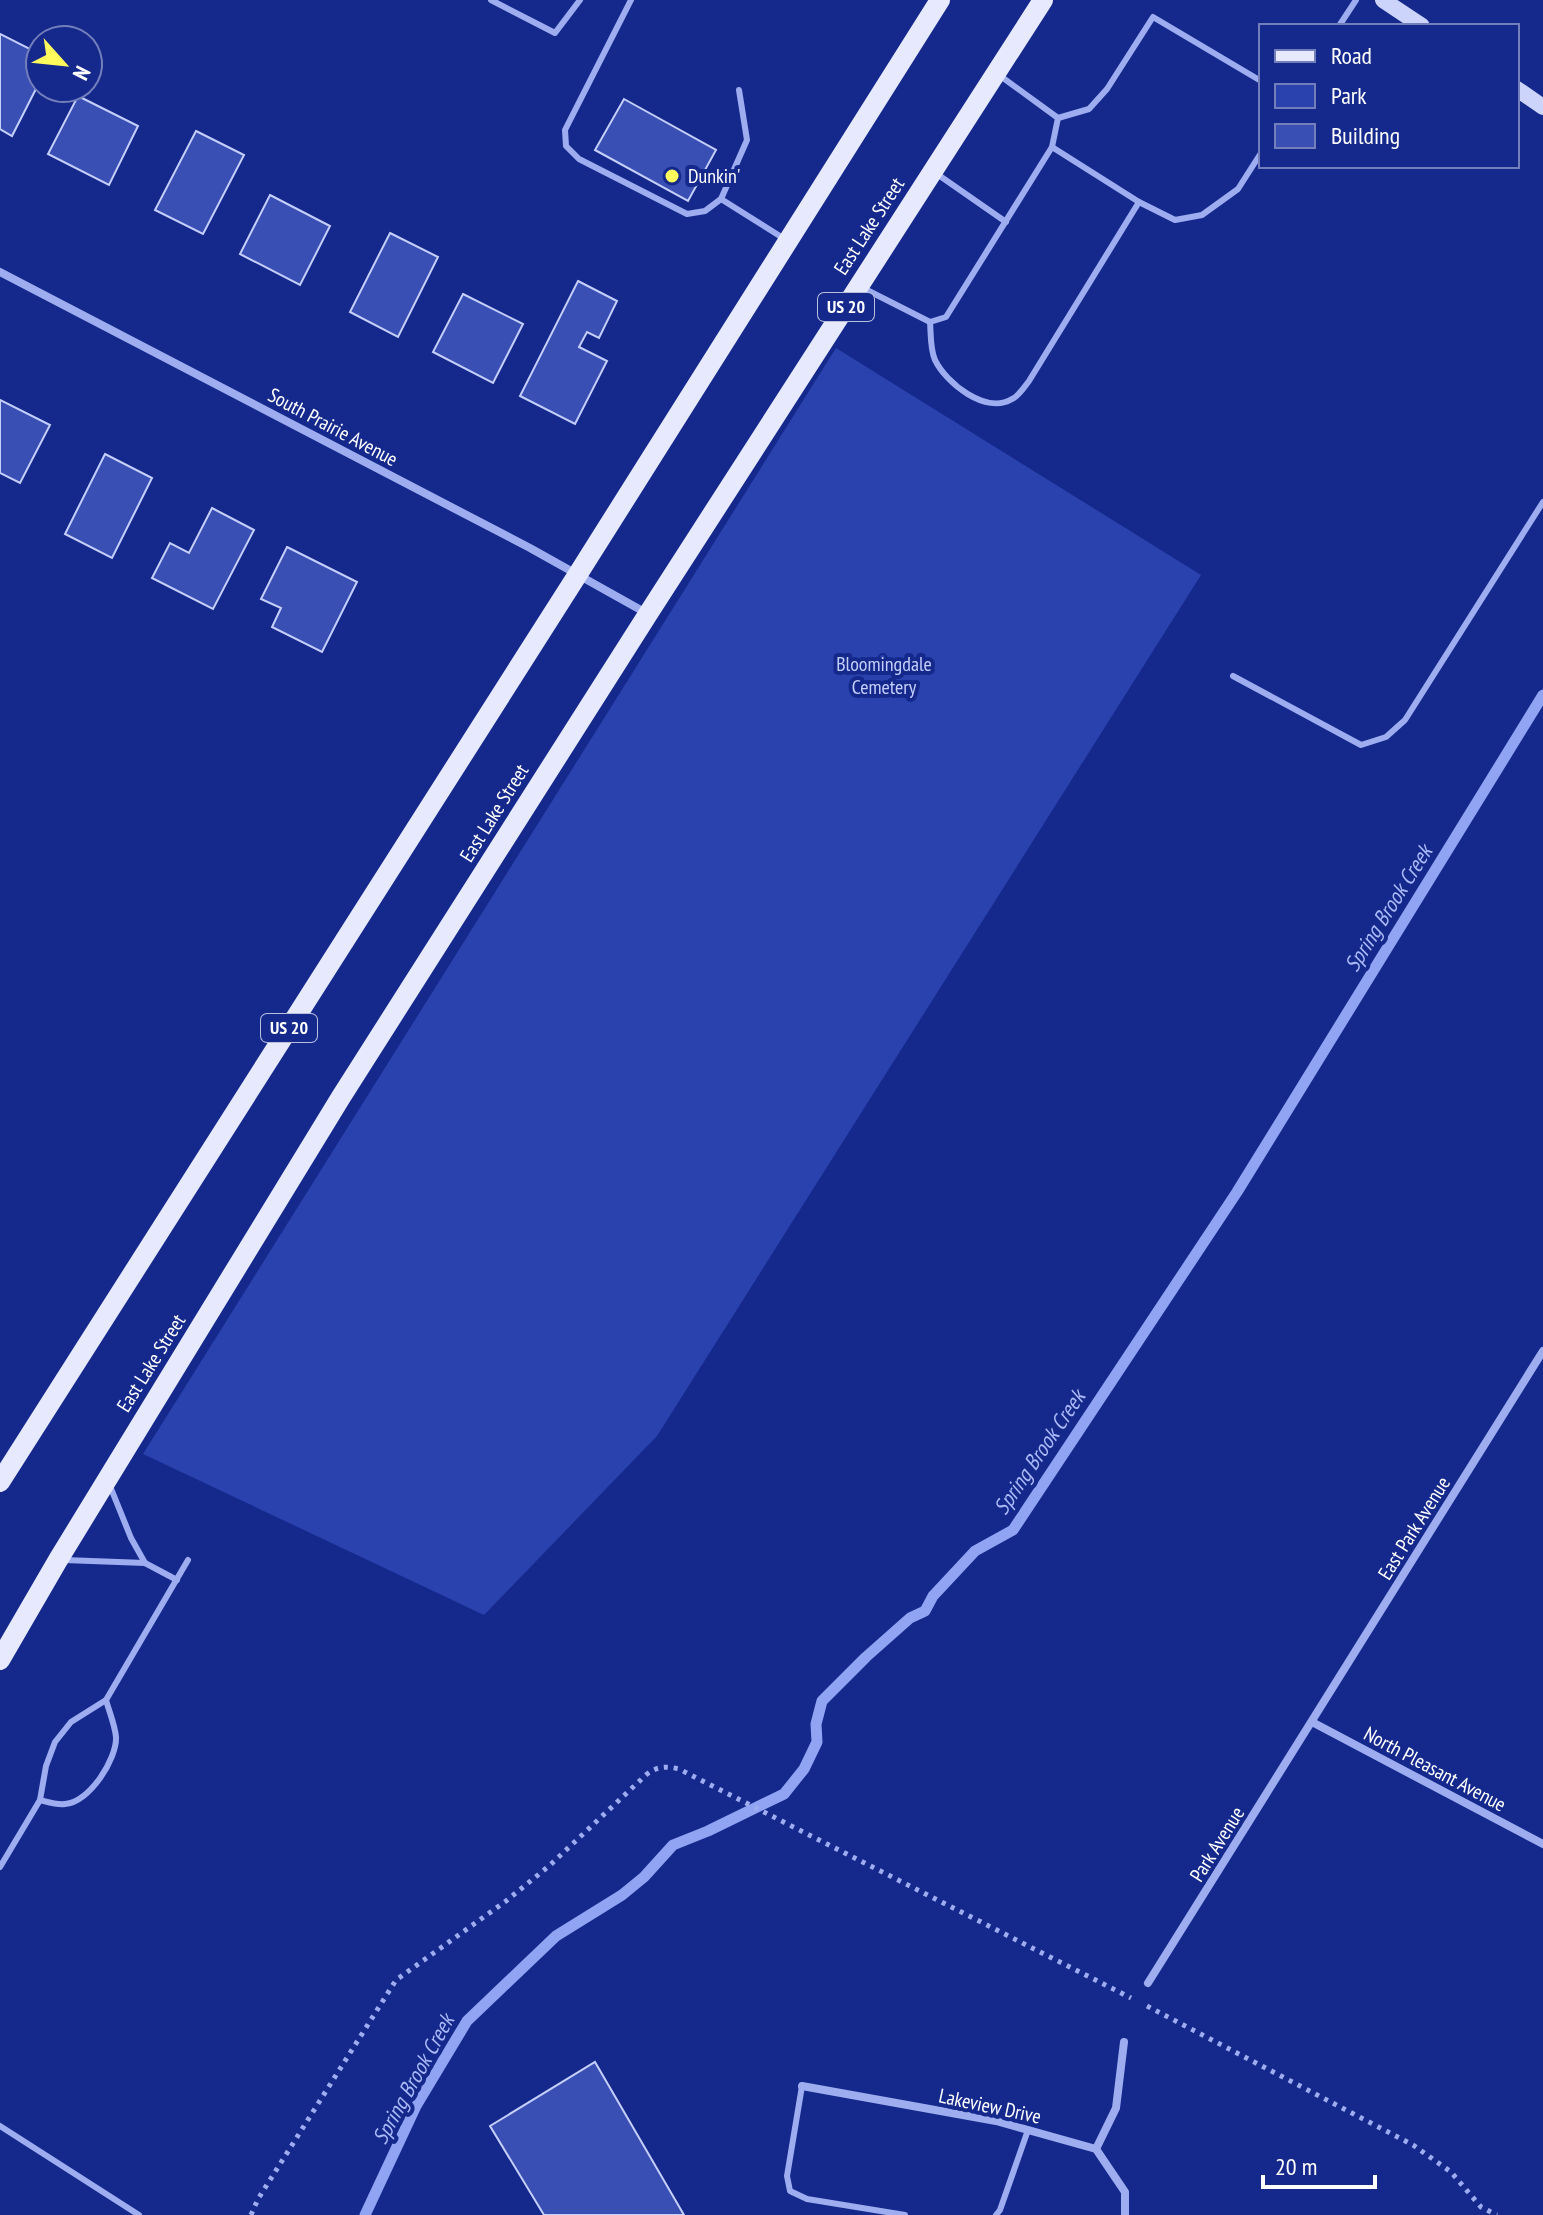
<svg xmlns="http://www.w3.org/2000/svg" width="1543" height="2215" font-family="'PT Sans Narrow',sans-serif">
	<rect width="100%" height="100%" fill="#15298d"/>
	<polygon fill="#2a42ad" points="836,348 1201,575 657,1436 484,1615 143,1454"/>
	<g fill="none" stroke-linecap="round" stroke-linejoin="round">
		<polyline stroke="#90a4f3" stroke-width="11" points="365,2215 416,2106 467,2021 556,1936 622,1895 644,1877 673,1845 708,1831 784,1794 804,1769 817,1742 816,1724 822,1701 866,1657 910,1618 925,1611 933,1596 975,1551 1013,1530 1237,1192 1543,695"/>
	</g>
	<g fill="#394fb4" stroke="#c5cffb" stroke-width="2">
		<polygon points="0,34 40,54 40,81 12,136 0,129"/>
		<polygon points="78,96 138,126 109,185 48,154"/>
		<polygon points="624,99 716,150 688,201 595,150"/>
		<polygon points="196,131 244,155 203,234 155,210"/>
		<polygon points="270,195 330,226 300,285 240,254"/>
		<polygon points="390,233 438,257 398,337 350,312"/>
		<polygon points="578,281 617,301 599,338 587,332 579,347 607,361 575,424 520,396"/>
		<polygon points="463,294 523,324 493,383 433,352"/>
		<polygon points="0,400 50,425 20,483 0,473"/>
		<polygon points="105,454 152,478 112,558 65,534"/>
		<polygon points="212,508 254,530 213,609 152,578 170,543 189,553"/>
		<polygon points="287,547 357,582 322,652 272,627 281,608 261,599"/>
		<polygon points="595,2062 684,2215 544,2215 490,2126"/>
	</g>
	<g fill="none" stroke-linecap="round" stroke-linejoin="round">
		<g stroke="#9eadf0" stroke-width="5" stroke-dasharray="4 6" stroke-linecap="butt">
			<polyline points="1147,2006 1413,2145 1451,2172 1481,2207 1497,2215"/>
			<path d="M251,2215L258,2199L396,1980L506,1901L549,1866L647,1774C658,1766 666,1766 679,1769L1131,1998"/>
		</g>
		<g stroke="#9eadf0" stroke-width="6">
			<polyline points="491,0 555,33 580,0"/>
			<polyline points="631,0 565,130 566,146 579,159 687,214 705,211 721,199"/>
			<polyline points="1339,26 1356,0"/>
			<polyline points="999,75 1058,118 1089,109 1107,89 1153,17 1261,81"/>
			<polyline points="739,90 747,140 721,199 783,238"/>
			<polyline points="1052,147 1139,202 1175,220 1202,215 1238,189 1261,153"/>
			<polyline points="937,174 1006,222"/>
			<polyline points="861,287 930,322 946,317 1052,147 1058,118"/>
			<path d="M930,322C931,334 930,349 935,360C946,383 986,415 1012,399C1019,396 1025,386 1029,381L1139,202"/>
			<polyline points="1233,676 1361,745 1386,737 1405,720 1543,502"/>
			<polyline points="110,1486 131,1538 145,1563"/>
			<polyline points="64,1560 145,1563 177,1580"/>
			<path d="M40,1800C48,1802 57,1805 65,1804C89,1803 117,1759 116,1737C115,1725 109,1711 106,1700"/>
			<polyline points="0,1867 40,1800 46,1766 55,1742 71,1722 106,1700 188,1560"/>
			<polyline points="802,2086 787,2176 790,2191 807,2199 905,2215"/>
			<polyline points="0,2126 139,2215"/>
			<polyline points="996,2215 1000,2210 1028,2130"/>
		</g>
		<g stroke="#9eadf0" stroke-width="8">
			<polyline points="0,272 530,548 648,614"/>
			<polyline points="1312,1722 1543,1844"/>
			<polyline points="1148,1983 1543,1351"/>
			<polyline points="802,2086 996,2121 1096,2149 1125,2192 1125,2215"/>
			<polyline points="1096,2149 1116,2108 1124,2042"/>
		</g>
		<g stroke="#ccd4fb" stroke-width="16">
			<polyline points="1383,0 1422,26"/>
			<polyline points="1517,89 1543,107"/>
		</g>
		<g stroke="#e7eaff" stroke-width="20">
			<polyline points="0,1482 578,574 940,0"/>
			<polyline points="0,1660 58,1560 341,1097 648,614 1043,0"/>
		</g>
	</g>
	<circle fill="#fffb5d" stroke="#15298d" stroke-width="3" cx="672" cy="176" r="8"/>
	<g text-anchor="middle" stroke-width="8" stroke-linejoin="round" paint-order="stroke">
		<g fill="#15298d" stroke="#b9bfdd" stroke-width="2">
			<rect x="818" y="293" width="56" height="28" rx="6"/>
			<rect x="261" y="1014" width="56" height="28" rx="6"/>
		</g>
		<g font-size="18" font-weight="bold" fill="#fff">
			<text x="846" y="313">US 20</text>
			<text x="289" y="1034">US 20</text>
		</g>
		<g font-size="20" fill="#fff" stroke="#15298d" text-anchor="start">
			<text x="688" y="183">Dunkin'</text>
		</g>
		<g font-size="20" fill="#fff" stroke="#15298d">
			<text transform="translate(869 226) rotate(-57)" y="7">East Lake Street</text>
			<text transform="translate(333 427) rotate(28)" y="7">South Prairie Avenue</text>
			<text transform="translate(494 813) rotate(-58)" y="7">East Lake Street</text>
			<text transform="translate(151 1363) rotate(-58)" y="7">East Lake Street</text>
			<text transform="translate(1414 1528) rotate(-58)" y="7">East Park Avenue</text>
			<text transform="translate(1435 1769) rotate(28)" y="7">North Pleasant Avenue</text>
			<text transform="translate(1217 1844) rotate(-58)" y="7">Park Avenue</text>
			<text transform="translate(990 2106) rotate(12)" y="7">Lakeview Drive</text>
		</g>
		<g font-size="20" fill="#c5cffb" stroke="#15298d">
			<text x="884" y="671">Bloomingdale<tspan x="884" dy="23">Cemetery</tspan></text>
		</g>
		<g font-size="22" font-style="italic" fill="#aab9f7" stroke="#15298d">
			<text transform="translate(1388 908) rotate(-58)" y="8">Spring Brook Creek</text>
			<text transform="translate(1039 1452) rotate(-56)" y="8">Spring Brook Creek</text>
			<text transform="translate(413 2079) rotate(-61)" y="8">Spring Brook Creek</text>
		</g>
	</g>
	<rect x="1259" y="24" width="260" height="144" fill="#15298d" stroke="#737fbb" stroke-width="2"/>
	<rect x="1275" y="50" width="40" height="12" fill="#e7eaff" stroke="#737fbb" stroke-width="2"/>
	<text x="1331" y="64" font-size="24" fill="#ffffff">Road</text>
	<rect x="1275" y="84" width="40" height="24" fill="#2a42ad" stroke="#737fbb" stroke-width="2"/>
	<text x="1331" y="104" font-size="24" fill="#ffffff">Park</text>
	<rect x="1275" y="124" width="40" height="24" fill="#394fb4" stroke="#737fbb" stroke-width="2"/>
	<text x="1331" y="144" font-size="24" fill="#ffffff">Building</text>
	<g transform="translate(64 64) rotate(117)"><circle r="38" fill="#15298d" stroke="#737fbb" stroke-width="2"/>
	<path d="M0-6L14 30L0 20L-14 30Z" fill="#fffb5d"/>
	<text y="-12" font-size="22" font-weight="bold" text-anchor="middle" fill="#ffffff">N</text>
	</g>
	<path d="M1263 2175v12h112v-12" fill="none" stroke="#ffffff" stroke-width="4"/>
	<text x="1275" y="2175" font-size="24" fill="#ffffff" stroke="#15298d" stroke-width="6" paint-order="stroke">20 m</text>
</svg>
